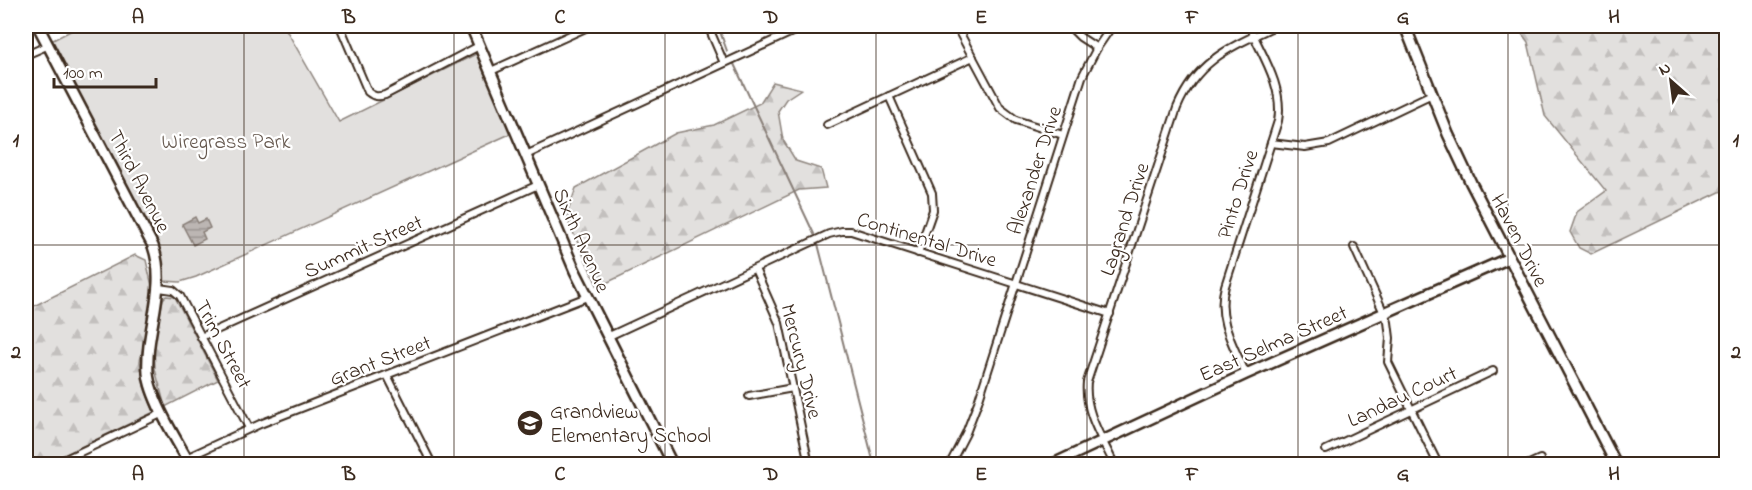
<svg xmlns="http://www.w3.org/2000/svg" width="1752" height="490" font-family="'Indie Flower',sans-serif">
	<defs>
		<pattern id="forest-firs" width="22" height="20" patternUnits="userSpaceOnUse" patternTransform="scale(1.5)"><rect width="22" height="20" fill="#e2e0de"/><path d="M5 1l3.5 6h-7zM16 11l3.5 6h-7z" fill="#c3c0be"/></pattern>
		<pattern id="water-rules" width="6" height="5" patternUnits="userSpaceOnUse" patternTransform="scale(1.5)"><rect width="6" height="5" fill="#bcb6b3"/><path d="M0 2.5h6" fill="none" stroke="#9a9491"/></pattern>
	</defs>
	<rect width="100%" height="100%" fill="#fff"/>
	<filter id="ink" filterUnits="userSpaceOnUse"><feTurbulence type="fractalNoise" baseFrequency=".0167" numOctaves="2"/><feDisplacementMap in="SourceGraphic" scale="12" xChannelSelector="R" yChannelSelector="G"/><feConvolveMatrix kernelMatrix="1 2 1 2 8 2 1 2 1" color-interpolation-filters="sRGB"/></filter>
	<g filter="url(#ink)">
		<g fill="url(#forest-firs)" stroke="#8e857e" stroke-width="1.5">
			<polygon points="1516,26 1726,26 1726,189 1591,254 1579,248 1570,232 1577,212 1606,191 1545,116 1528,42"/>
			<polygon points="773,82 801,89 786,99 778,111 783,140 796,161 821,169 826,188 799,190 598,287 566,217 576,188 676,133 714,125 760,103"/>
			<polygon points="135,255 146,260 154,295 140,361 144,386 154,412 45,464 26,464 26,290 34,306"/>
			<polygon points="166,296 175,297 218,380 165,407 155,369 154,346 163,299"/>
		</g>
		<polygon fill="#e2e0de" stroke="#8e857e" stroke-width="1.5" points="80,26 284,26 339,122 476,54 479,56 512,133 196,277 180,282 164,281 156,241 51,41"/>
		<polygon fill="url(#water-rules)" stroke="#887e77" stroke-width="1.5" points="195,217 198,223 206,219 210,228 202,232 205,239 193,245 182,224"/>
		<g fill="none" stroke-linecap="round" stroke-linejoin="round">
			<g stroke="#887e77" stroke-width="2">
				<polyline points="718,26 727,51"/>
				<polyline points="734,64 814,234"/>
				<polyline points="818,244 874,464"/>
			</g>
			<defs>
				<g id="street">
					<path d="M340,26L368,92C374,97 378,97 385,95L479,46"/>
					<polyline points="708,26 724,63"/>
					<polyline points="956,26 1000,108 1016,120 1063,135"/>
					<polyline points="1069,26 1080,37 1097,48"/>
					<polyline points="26,55 49,45"/>
					<polyline points="491,71 590,26"/>
					<polyline points="889,96 932,193 933,210 918,253"/>
					<polyline points="827,125 973,57"/>
					<polyline points="1271,143 1305,147 1329,143 1432,94"/>
					<polyline points="526,155 805,26"/>
					<polyline points="1354,247 1388,322 1390,338 1388,362 1438,464"/>
					<polyline points="755,269 779,323 809,464"/>
					<polyline points="159,288 173,290 180,296 249,428"/>
					<polyline points="201,337 538,185"/>
					<polyline points="607,337 829,234 842,231 851,231 1110,314"/>
					<path d="M1246,374C1233,345 1216,318 1225,286L1278,121C1284,87 1262,55 1249,26"/>
					<polyline points="387,375 432,464"/>
					<polyline points="749,396 793,388"/>
					<polyline points="1326,450 1493,371"/>
					<polyline points="186,458 260,424 587,297"/>
					<polyline points="55,464 163,413"/>
					<polyline points="950,464 966,433 978,402 1082,77 1097,48 1112,26"/>
					<path d="M1114,464C1102,438 1084,412 1087,382L1177,108C1197,60 1231,47 1275,26"/>
					<polyline points="1529,464 1540,459"/>
				</g>
				<g id="secondary">
					<path d="M38,26L153,246C168,289 145,329 148,373C150,398 177,441 190,464"/>
					<polyline points="471,26 575,271 672,464"/>
					<polyline points="1405,26 1448,134 1471,183 1616,464"/>
					<polyline points="1053,464 1246,374 1509,258"/>
				</g>
			</defs>
			<use href="#street" stroke="#3b2a1e" stroke-width="10"/>
			<use href="#secondary" stroke="#3b2a1e" stroke-width="14"/>
			<use href="#street" stroke="#fff" stroke-width="6"/>
			<use href="#secondary" stroke="#fff" stroke-width="9"/>
		</g>
	</g>
	<path fill="none" stroke="#3b2a1e" stroke-width="1.5" stroke-opacity="0.55" d="M244,26V464M454,26V464M665,26V464M876,26V464M1087,26V464M1298,26V464M1508,26V464M26,245H1726"/>
	<defs>
		<symbol id="school-disc" viewBox="-11 -11 22 22"><circle r="9.5" fill="#3b2a1e" stroke="#fff"/><path d="M0-5L7-2L0 1L-7-2ZM-4 1L0 2.5L4 1V4Q0 6-4 4Z" fill="#fff"/></symbol>
	</defs>
	<g fill-rule="evenodd">
		<use href="#school-disc" x="515" y="408" width="30" height="30"/>
	</g>
	<g text-anchor="middle" stroke-width="4.5" stroke-linejoin="round" paint-order="stroke">
		<g font-size="21" fill="#65584e" stroke="#fff">
			<text x="226" y="148">Wiregrass Park</text>
		</g>
		<g font-size="21" fill="#3b2a1e" stroke="#fff">
			<text transform="translate(1034 170) rotate(-72)" y="7">Alexander Drive</text>
			<text transform="translate(140 181) rotate(63)" y="7">Third Avenue</text>
			<text transform="translate(1237 194) rotate(-72)" y="7">Pinto Drive</text>
			<text transform="translate(1124 219) rotate(-72)" y="7">Lagrand Drive</text>
			<text transform="translate(927 239) rotate(17)" y="7">Continental Drive</text>
			<text transform="translate(582 240) rotate(66)" y="7">Sixth Avenue</text>
			<text transform="translate(1520 240) rotate(63)" y="7">Haven Drive</text>
			<text transform="translate(363 246) rotate(-24)" y="7">Summit Street</text>
			<text transform="translate(1273 343) rotate(-24)" y="7">East Selma Street</text>
			<text transform="translate(224 344) rotate(62)" y="7">Trim Street</text>
			<text transform="translate(380 360) rotate(-21)" y="7">Grant Street</text>
			<text transform="translate(802 361) rotate(76)" y="7">Mercury Drive</text>
			<text transform="translate(1402 396) rotate(-25)" y="7">Landau Court</text>
		</g>
		<g font-size="21" fill="#3b2a1e" stroke="#fff" text-anchor="start">
			<text x="550" y="418">Grandview<tspan x="550" dy="24">Elementary School</tspan></text>
		</g>
	</g>
	<rect width="1752" height="490" fill="none" stroke="#fff" stroke-width="66"/>
	<g transform="translate(1671 81) rotate(332)" stroke="#ffffff" stroke-width="4.5" paint-order="stroke">
	<path d="M0-4.5L10 22L0 15L-10 22Z" fill="#3b2a1e"/>
	<text y="-9" font-size="16" font-weight="bold" text-anchor="middle" fill="#3b2a1e">N</text>
	</g>
	<path d="M54 78v9h102v-9" fill="none" stroke="#3b2a1e" stroke-width="3"/>
	<text x="63" y="78" font-size="18" fill="#3b2a1e" stroke="#ffffff" stroke-width="4.5" paint-order="stroke">100 m</text>
	<rect x="33" y="33" width="1686" height="424" fill="none" stroke="#3b2a1e" stroke-width="2"/>
	<g font-size="20" text-anchor="middle" font-weight="bold" fill="#3b2a1e">
		<text x="138" y="23">A</text>
		<text x="349" y="23">B</text>
		<text x="560" y="23">C</text>
		<text x="771" y="23">D</text>
		<text x="981" y="23">E</text>
		<text x="1192" y="23">F</text>
		<text x="1403" y="23">G</text>
		<text x="1614" y="23">H</text>
		<text x="16" y="146">1</text>
		<text x="1736" y="146">1</text>
		<text x="16" y="358">2</text>
		<text x="1736" y="358">2</text>
		<text x="138" y="480">A</text>
		<text x="349" y="480">B</text>
		<text x="560" y="480">C</text>
		<text x="771" y="480">D</text>
		<text x="981" y="480">E</text>
		<text x="1192" y="480">F</text>
		<text x="1403" y="480">G</text>
		<text x="1614" y="480">H</text>
	</g>
</svg>
